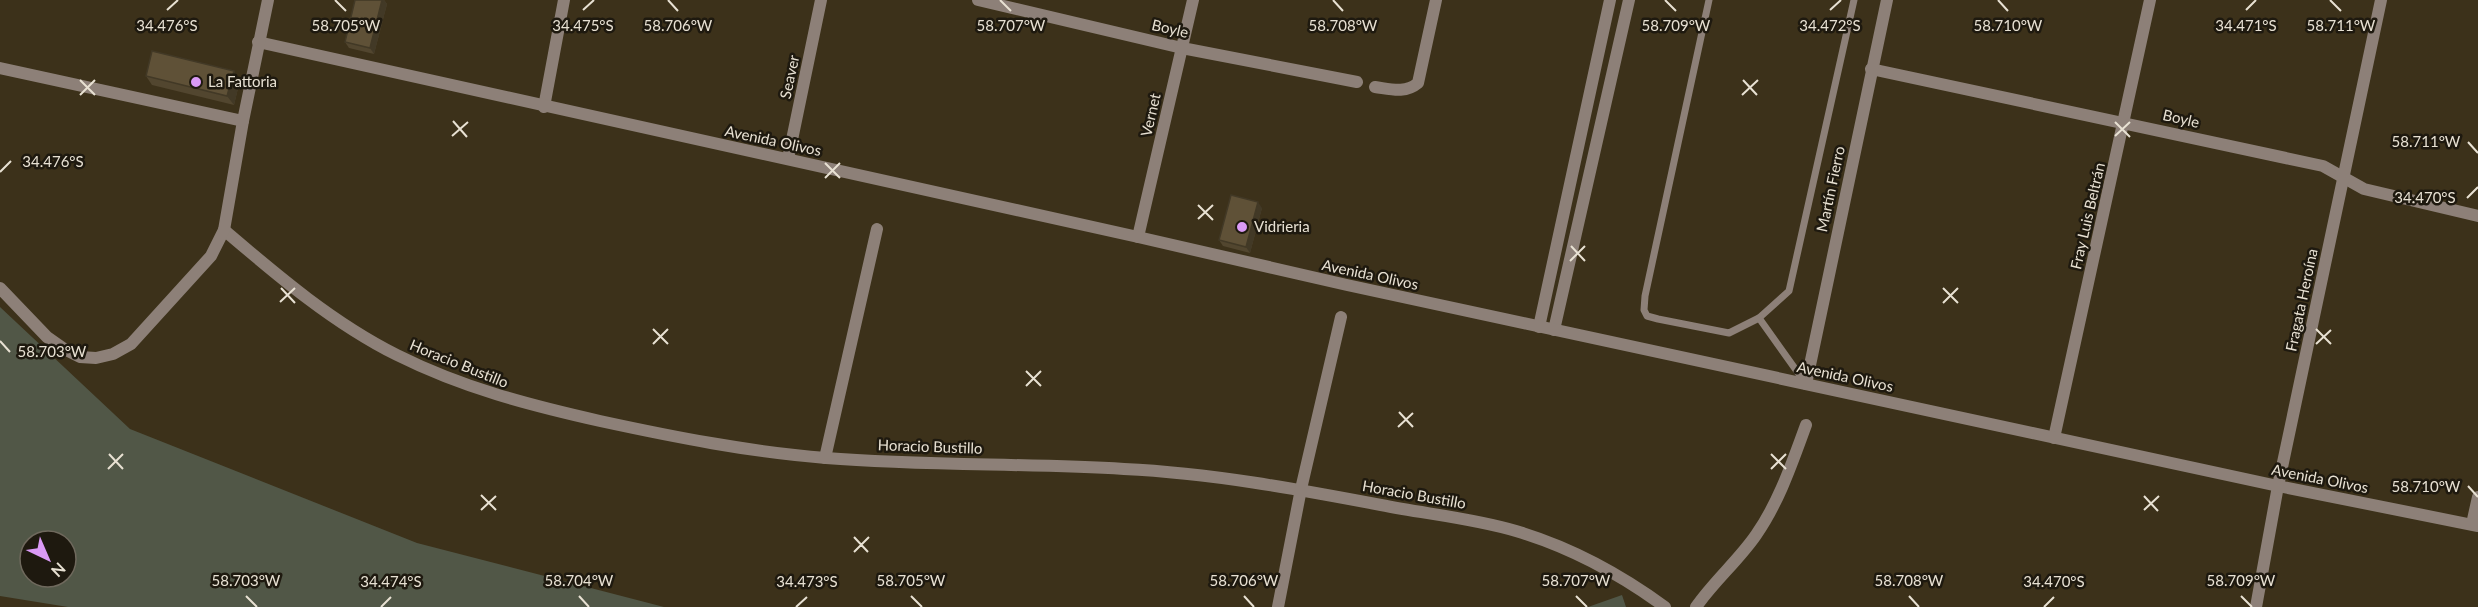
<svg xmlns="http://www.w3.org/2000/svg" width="2478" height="607" font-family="Lato,sans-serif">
	<rect width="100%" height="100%" fill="#3c311a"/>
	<g fill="#515747" fill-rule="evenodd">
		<path d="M0,307L130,429L417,543L664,607H68L0,596ZM30,541H66V577H30Z"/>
		<polygon points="1622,595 1626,607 1588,607"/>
	</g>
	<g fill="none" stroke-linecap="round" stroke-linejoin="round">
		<g stroke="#8d8078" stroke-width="7">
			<polyline points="1709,0 1645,296 1644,310 1647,316 1658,319 1729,333 1759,318 1789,291 1854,0"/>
			<polyline points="1759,318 1806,384"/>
		</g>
		<g stroke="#8d8078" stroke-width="12">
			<polyline points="978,0 1182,48 1357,82"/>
			<polyline points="1871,69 2323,166 2364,189 2478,216"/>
			<path d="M1375,87C1390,89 1405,94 1418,83L1436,0"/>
			<polyline points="544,107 564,0"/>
			<polyline points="788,159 821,0"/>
			<path d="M224,230C278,276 333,323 397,355C463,388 529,405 600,421C674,437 750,452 826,458C925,466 1025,463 1124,469C1211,473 1296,489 1381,505C1426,514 1472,518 1516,531C1570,547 1620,574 1665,607"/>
			<polyline points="1138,237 1193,0"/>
			<polyline points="0,288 47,337 64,349 80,357 96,358 113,354 131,344 211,256 224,230 243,121"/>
			<polyline points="1539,327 1610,0"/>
			<polyline points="1554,330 1629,0"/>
			<polyline points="1806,384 1887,0"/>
			<polyline points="2054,438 2150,0"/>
			<polyline points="825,458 877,229"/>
			<polyline points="2472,524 2478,497"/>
			<polyline points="1278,607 1301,489 1341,317"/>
			<path d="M1696,607C1714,581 1738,561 1756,535C1779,502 1792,463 1806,425"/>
			<polyline points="2256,607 2278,486 2381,0"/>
		</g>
		<g stroke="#8d8078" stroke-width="12">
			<polyline points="258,42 1138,237 1347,285 2278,486 2478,526"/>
			<polyline points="0,68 243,121 268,0"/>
		</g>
	</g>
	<g fill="#52462f">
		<polygon points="355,0 384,0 387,4 374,54 349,48 345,42"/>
		<polygon points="146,76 240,80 234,105 152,85"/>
		<polygon points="1262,208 1250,253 1223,246 1219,240"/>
	</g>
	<g fill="#423926">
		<polygon points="382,0 384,0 387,4 374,54 370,48"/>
		<polygon points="234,71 240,80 234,105 227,96"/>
		<polygon points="1258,202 1262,208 1250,253 1246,247"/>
	</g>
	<g fill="#5f5137" stroke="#423926" stroke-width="1.5">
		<polygon points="355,0 382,0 370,48 345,42"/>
		<polygon points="152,51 234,71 227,96 146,76"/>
		<polygon points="1231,195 1258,202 1246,247 1219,240"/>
	</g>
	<path fill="none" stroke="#e8e1d3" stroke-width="2" d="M335,0L346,11M668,0L678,11M1000,0L1011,11M1333,0L1343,11M1665,0L1676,11M1998,0L2008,11M2330,0L2341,11M167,10L178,0M583,10L594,0M1830,10L1841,0M2246,10L2256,0M80,80L95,95M1743,80L1757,95M80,95L95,80M1742,95L1758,80M453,121L467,137M2115,122L2130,137M452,136L468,122M2115,136L2130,122M2468,142L2478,153M825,163L840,178M0,172L11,161M825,178L840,163M2467,198L2478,187M1198,205L1213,220M1198,219L1213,205M1571,246L1585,261M1570,261L1585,246M281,288L295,303M1943,288L1958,303M280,302L295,288M1943,303L1958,288M653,329L668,344M2316,329L2331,344M0,341L10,352M653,344L668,329M2316,344L2331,330M1026,371L1041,386M1026,386L1041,371M1399,412L1413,427M1398,427L1413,413M109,454L123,469M1771,454L1786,469M108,469L123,454M1771,469L1786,454M2468,486L2478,497M481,495L496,510M2144,496L2158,511M481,510L496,496M2144,510L2159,496M854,537L868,552M854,552L869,537M246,596L257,607M579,596L589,607M911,596L922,607M1244,596L1254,607M1576,596L1587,607M1909,596L1919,607M2241,596L2252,607M381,607L391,597M796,607L807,597M2044,607L2054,597"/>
	<g fill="#da9af6" stroke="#1e190f" stroke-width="2">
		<circle cx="196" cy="82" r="6"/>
		<circle cx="1242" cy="227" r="6"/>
	</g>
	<g text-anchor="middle" stroke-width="5" stroke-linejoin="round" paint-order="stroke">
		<g font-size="15" fill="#e8e1d3" stroke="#1e190f">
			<text transform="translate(1170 29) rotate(13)" y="5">Boyle</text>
			<text transform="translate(790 77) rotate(-78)" y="5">Seaver</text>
			<text transform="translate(1151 115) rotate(-77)" y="5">Vernet</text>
			<text transform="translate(2181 119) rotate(13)" y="5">Boyle</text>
			<text transform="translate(773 141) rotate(12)" y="5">Avenida Olivos</text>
			<text transform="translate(1831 189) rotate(-78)" y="5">Martín Fierro</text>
			<text transform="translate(2088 216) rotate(-77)" y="5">Fray Luis Beltrán</text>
			<text transform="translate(1370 275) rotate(12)" y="5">Avenida Olivos</text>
			<text transform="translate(2302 300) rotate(-78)" y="5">Fragata Heroína</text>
			<text transform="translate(459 364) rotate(22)" y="5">Horacio Bustillo</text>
			<text transform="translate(1845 377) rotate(12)" y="5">Avenida Olivos</text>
			<text transform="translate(930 447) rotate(2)" y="5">Horacio Bustillo</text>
			<text transform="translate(2320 479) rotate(11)" y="5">Avenida Olivos</text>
			<text transform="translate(1414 495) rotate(10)" y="5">Horacio Bustillo</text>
		</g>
		<g font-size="15" fill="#e8e1d3" stroke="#1e190f" text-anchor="start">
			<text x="208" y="87">La Fattoria</text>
			<text x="1254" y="232">Vidrieria</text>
		</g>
	</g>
	<g font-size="15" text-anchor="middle" fill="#e8e1d3" stroke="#1e190f" stroke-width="5" stroke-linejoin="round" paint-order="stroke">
		<text x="167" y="31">34.476°S</text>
		<text x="583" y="31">34.475°S</text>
		<text x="1830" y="31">34.472°S</text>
		<text x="2246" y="31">34.471°S</text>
		<text x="346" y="31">58.705°W</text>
		<text x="678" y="31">58.706°W</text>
		<text x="1011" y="31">58.707°W</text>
		<text x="1343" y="31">58.708°W</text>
		<text x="1676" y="31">58.709°W</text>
		<text x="2008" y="31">58.710°W</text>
		<text x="2341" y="31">58.711°W</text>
		<text x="2426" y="147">58.711°W</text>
		<text x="53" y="167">34.476°S</text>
		<text x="2425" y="203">34.470°S</text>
		<text x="52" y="357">58.703°W</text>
		<text x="2426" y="492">58.710°W</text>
		<text x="246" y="586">58.703°W</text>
		<text x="579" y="586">58.704°W</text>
		<text x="911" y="586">58.705°W</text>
		<text x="1244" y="586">58.706°W</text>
		<text x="1576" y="586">58.707°W</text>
		<text x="1909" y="586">58.708°W</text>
		<text x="2241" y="586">58.709°W</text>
		<text x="391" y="587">34.474°S</text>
		<text x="807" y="587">34.473°S</text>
		<text x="2054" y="587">34.470°S</text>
	</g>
	<g transform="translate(48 559) rotate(136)"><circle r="28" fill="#1e190f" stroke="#6f695d" stroke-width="1.5"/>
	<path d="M0-4.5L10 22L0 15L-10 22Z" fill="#da9af6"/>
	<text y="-9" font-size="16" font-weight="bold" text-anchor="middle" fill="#e8e1d3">N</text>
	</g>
</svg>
